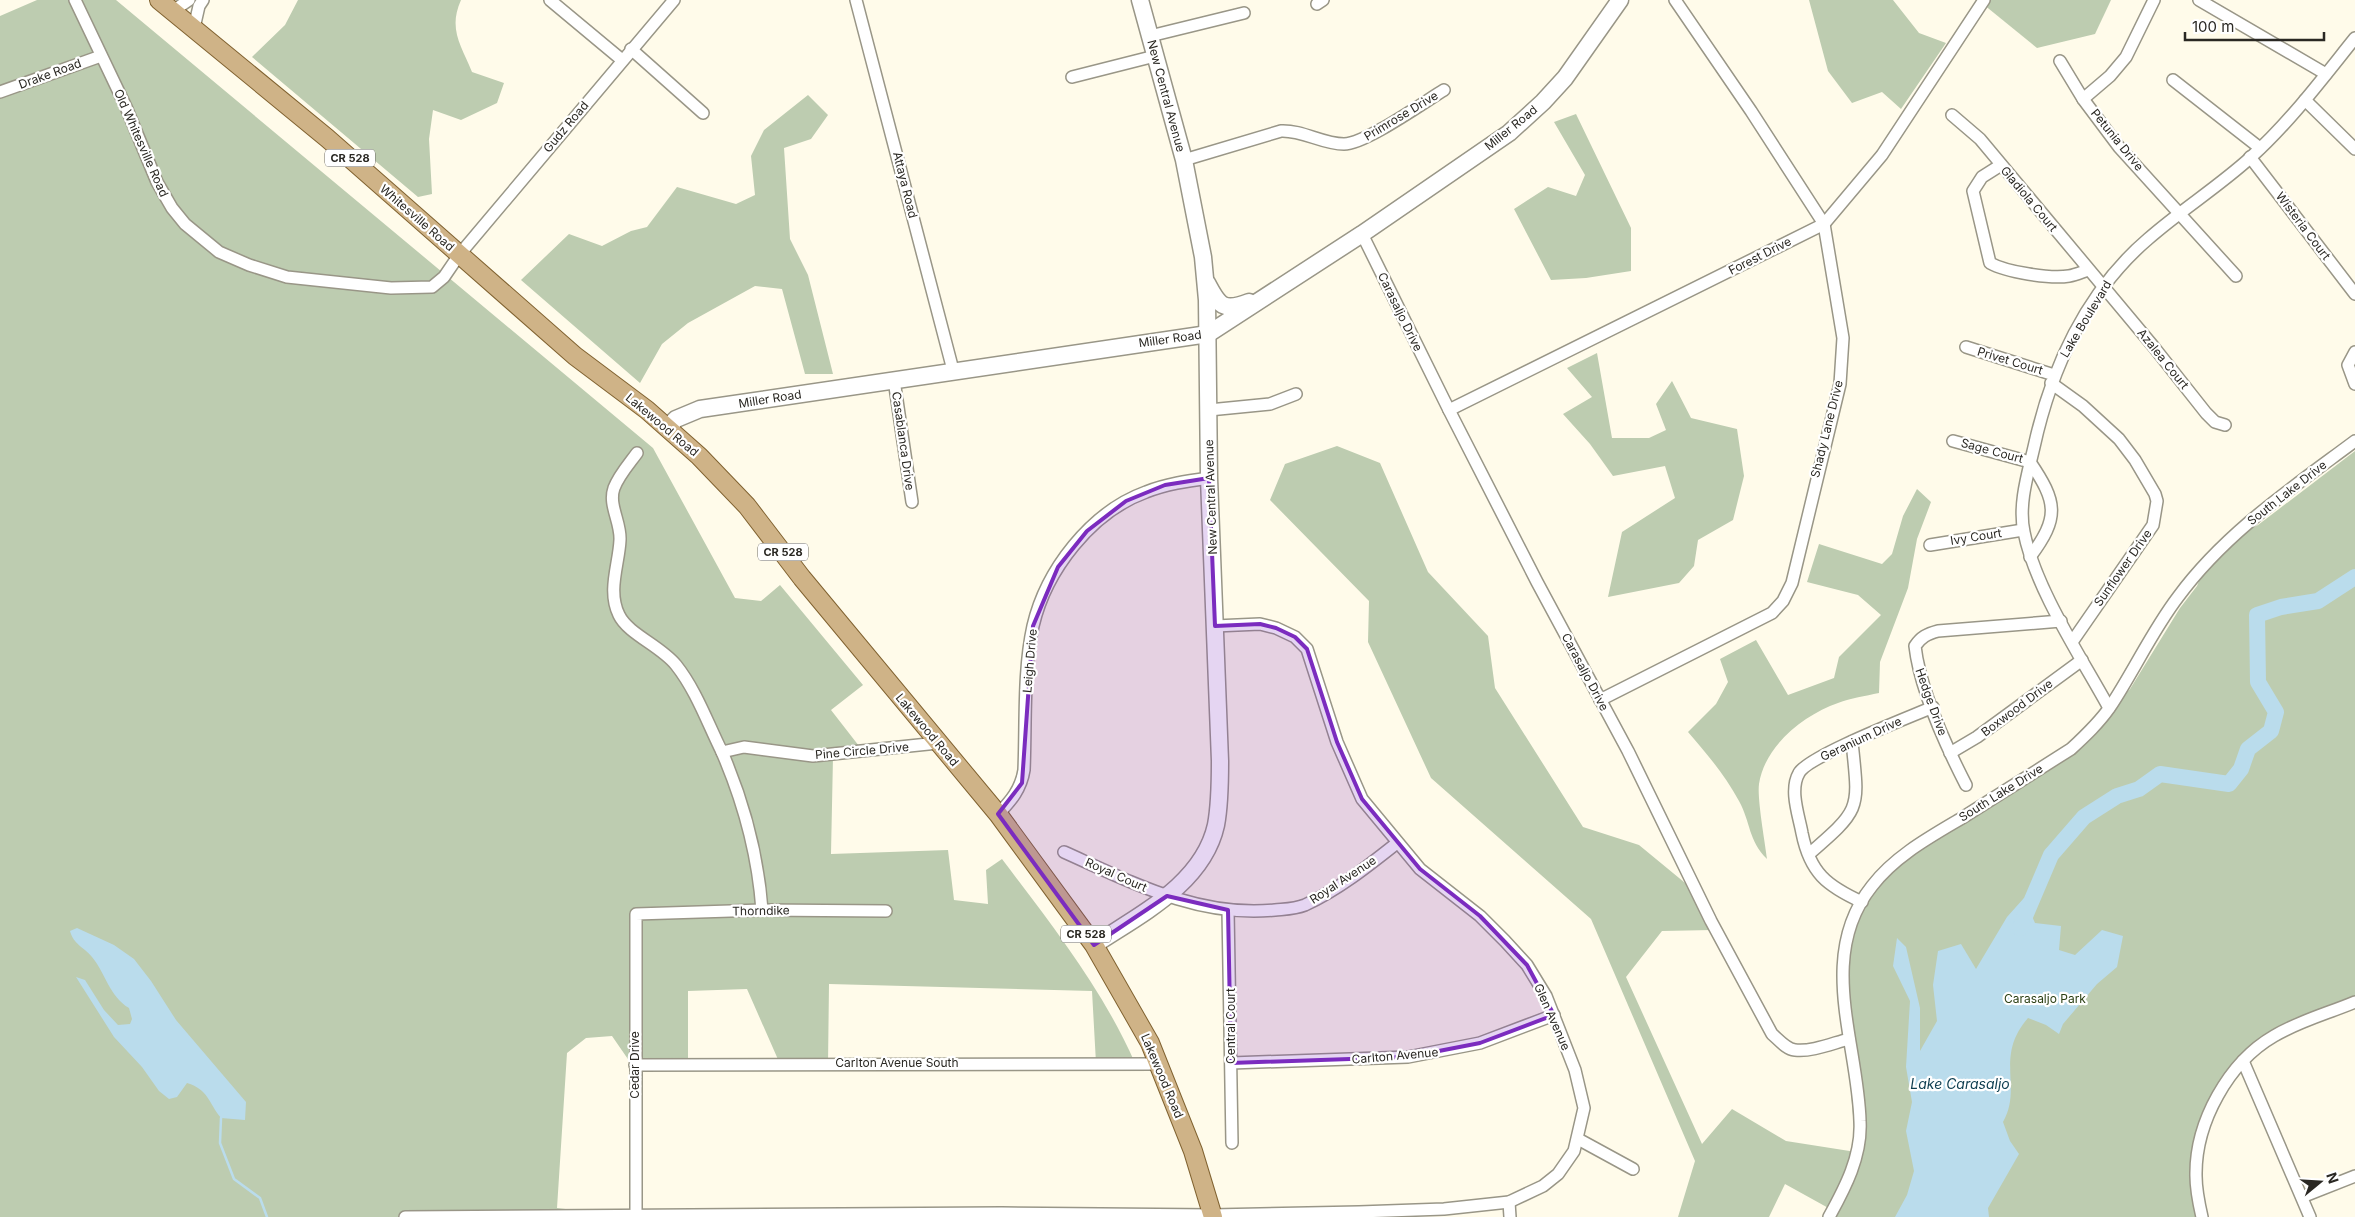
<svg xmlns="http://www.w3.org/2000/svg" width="2355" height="1217" font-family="Inter,sans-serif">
	<rect width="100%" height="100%" fill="#fffbea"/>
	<g fill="#bdccb0">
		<path d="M37,0H116L653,448L735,598L761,601L780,585L863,685L831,710L866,755L833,757L831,854L948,850L954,900L988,904L986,870L1002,859C1051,924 1102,988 1135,1063H1096L1092,991L829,984L828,1065L780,1064L747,989L688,991V1065H632L612,1036L586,1038L567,1053L557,1208L609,1214V1217H0V16Z"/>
		<path d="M298,0H461C448,29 461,45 472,72L504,83L497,103L461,120L433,110L429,139L432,194L418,197L252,57L285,25Z"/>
		<polygon points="1809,0 1893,0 1919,33 1946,43 1901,109 1882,92 1852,103 1828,71"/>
		<polygon points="1978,0 2111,0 2095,34 2037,48"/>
		<polygon points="808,95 828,115 811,139 784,148 790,239 808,275 833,374 805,374 782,289 755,286 688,323 662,344 640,383 521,280 569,234 602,246 631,231 647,227 677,187 736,204 755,195 751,156 764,130"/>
		<polygon points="1576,114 1631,228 1631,271 1586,278 1551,280 1514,209 1548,187 1576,196 1585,175 1554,122"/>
		<polygon points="1597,353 1612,438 1649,438 1666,430 1656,404 1672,381 1691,418 1737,429 1744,476 1733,520 1698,540 1694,566 1679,583 1608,597 1622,532 1675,498 1665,466 1613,476 1590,444 1563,414 1592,397 1567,368"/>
		<polygon points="1337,446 1380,463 1428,572 1488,636 1495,688 1583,827 1639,845 1690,887 1712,930 1662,931 1626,977 1702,1144 1732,1109 1786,1141 1856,1152 1842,985 1850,928 1884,872 2066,752 2130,689 2180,608 2197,586 2208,559 2232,537 2258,525 2355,451 2355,1004 2271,1038 2216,1101 2198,1176 2207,1217 1829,1217 1832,1210 1785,1184 1769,1217 1678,1217 1695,1161 1591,919 1431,778 1368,642 1369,601 1270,500 1285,464"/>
		<path d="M1917,489L1931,502L1917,539L1908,588L1880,662L1879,693C1865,696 1851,698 1838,703C1804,715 1765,745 1759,784C1757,799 1765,842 1767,859C1748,840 1751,823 1739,801C1725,775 1707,754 1688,732L1716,704L1728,682L1720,659L1756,640L1788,695L1834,678L1839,657L1881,615L1858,595L1807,582L1819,544L1882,564L1892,554L1903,516Z"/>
	</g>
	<g fill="#badcec">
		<path d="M2024,898L2035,923L2061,926L2059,950L2075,955L2102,930L2123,936L2117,967L2097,984L2063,1024L2059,1034L2046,1025L2028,1018C1994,1057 2023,1087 2003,1122L2010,1141L2019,1154L1988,1208L1989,1217H1895L1907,1195L1914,1171L1906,1131L1912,1102L1906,1067L1910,1001L1893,966L1897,938L1906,947L1920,1008V1051L1937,1021L1933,985L1938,951L1961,944L1976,969L2007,917Z"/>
		<path d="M77,928L114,945L134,959L151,981L176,1020L246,1102L245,1120L221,1118C208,1102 209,1090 187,1083L177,1097L169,1099L159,1091L142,1067L114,1037L76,977L85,980L104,1010L118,1025L130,1024L132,1019L129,1008C109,996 106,974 92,957C83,946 74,945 70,931Z"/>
	</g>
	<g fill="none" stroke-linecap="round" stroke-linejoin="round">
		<polyline stroke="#badcec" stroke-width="2.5" points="221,1118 220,1143 234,1179 260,1198 267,1217"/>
		<polyline stroke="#badcec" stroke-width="16" points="2020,928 2051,855 2084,817 2117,796 2139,789 2160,774 2229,784 2241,769 2248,749 2271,731 2276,712 2258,682 2257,615 2281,607 2318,601 2355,577"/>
		<defs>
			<g id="street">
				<polyline points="75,0 126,107 157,182 172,208 185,224 219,252 249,265 287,277 391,288 432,287 444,277 459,255 674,0"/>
				<polyline points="550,0 622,60"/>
				<polyline points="856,0 953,370"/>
				<polyline points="2199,0 2326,74"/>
				<polyline points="1317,4 1323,0"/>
				<polyline points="173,11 189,0"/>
				<polyline points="194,28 199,6 203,0"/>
				<polyline points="1150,36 1244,13"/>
				<polyline points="631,49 703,113"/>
				<polyline points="2060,61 2083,99 2119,147 2236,276"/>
				<polyline points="1072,77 1155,56"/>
				<polyline points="2173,80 2260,148"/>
				<polyline points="0,92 101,56"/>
				<polyline points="2083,99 2110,76 2126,57 2154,0"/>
				<polyline points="2305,100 2355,149"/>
				<polyline points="1952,115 1980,139 2153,346 2206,413 2215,422 2225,425"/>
				<polyline points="2250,157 2355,294"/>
				<path d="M1184,160L1281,131C1303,130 1322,144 1344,144C1365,144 1424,102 1444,90"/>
				<path d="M2001,165L1982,177L1973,191L1990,263C2006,272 2050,279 2069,276C2075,275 2082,272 2088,270"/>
				<path d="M1362,234L1449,410L1537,582L1628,751L1711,921L1772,1034C1779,1040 1786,1049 1795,1050C1812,1052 1833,1043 1849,1039"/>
				<polyline points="1966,347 2054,375"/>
				<polyline points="2355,352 2348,365 2355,384"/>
				<polyline points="894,380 912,502"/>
				<polyline points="2051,383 2083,406 2119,439 2135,460 2155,494 2157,501 2153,525 2072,642"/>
				<polyline points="1209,410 1270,404 1296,394"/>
				<polyline points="1449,410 1824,224 1882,155 1984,0"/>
				<path d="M1953,441L2030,462C2057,502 2060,517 2030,557"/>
				<path d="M637,453C629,464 619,475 614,488C608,505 621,522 620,540C619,564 607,591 619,615C628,634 661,646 676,665C696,690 708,724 722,752L744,747L813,756L938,743"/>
				<polyline points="1930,545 2023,530"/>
				<polyline points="1600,700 1772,613 1783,601 1792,583 1840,384 1843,338 1824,224 1751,111 1675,0"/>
				<path d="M2109,708C2081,657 2035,588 2024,532C2018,505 2028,473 2034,447C2051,369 2086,292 2148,239C2181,210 2218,187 2250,158C2290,122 2322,79 2355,38"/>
				<path d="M722,752C744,803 758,855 762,910"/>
				<polyline points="1950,753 1977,737 2082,660"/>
				<path d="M1966,785C1946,746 1920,690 1915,646C1921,637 1927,634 1938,631L2061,621"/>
				<path d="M998,814C1011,801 1021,789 1024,770C1026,724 1023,671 1033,626C1046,570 1091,512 1146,492C1166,484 1187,481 1209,478"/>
				<path d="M1064,852C1131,882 1199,918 1275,910C1285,909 1295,909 1305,905C1338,890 1368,866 1397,843"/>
				<path d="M1809,854C1862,808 1859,810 1852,742"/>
				<path d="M1862,902C1827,886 1810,873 1802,833C1799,816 1789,790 1799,773C1808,756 1910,717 1933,707"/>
				<polyline points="1228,910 1232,1143"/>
				<polyline points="2243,1061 2310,1217"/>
				<polyline points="1231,1063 1408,1057 1480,1043 1554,1015"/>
				<polyline points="635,1065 1159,1064"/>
				<polyline points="1578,1139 1633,1169"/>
				<polyline points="2302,1197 2355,1176"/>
				<polyline points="1509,1202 1510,1217"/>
				<polyline points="636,1216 636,914 762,910 886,911"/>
				<polyline points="405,1217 1002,1213 1213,1215 1359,1212 1444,1209 1509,1202 1543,1186 1558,1174 1574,1151 1584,1108 1575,1070 1546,996 1527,965 1505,941 1480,916 1420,869 1362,799 1337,742 1307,649 1295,637 1276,628 1260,624 1215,626"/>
				<path d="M1829,1217C1845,1188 1862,1156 1860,1121C1858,1043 1816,956 1872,886C1895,856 1930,837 1962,818C1998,795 2035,772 2071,749C2085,736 2099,723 2110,707C2134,671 2152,631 2178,597C2225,533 2292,488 2355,441"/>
				<path d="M2202,1217C2199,1204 2196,1189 2196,1176C2195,1122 2229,1062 2274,1036C2299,1021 2329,1013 2355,1002"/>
			</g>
			<g id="secondary">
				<path d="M1207,283C1219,306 1223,312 1249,302"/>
				<polyline points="667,428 676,419 700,409 1208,334 1362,234 1509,133 1543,102 1565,78 1620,0"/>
				<path d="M1094,945C1139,915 1203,884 1216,825C1220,804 1220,782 1220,761L1209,478L1207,300L1203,257L1184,160L1140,0"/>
			</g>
			<polyline id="primary" points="159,0 327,138 575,356 647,410 699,456 747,506 802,578 998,814 1094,945 1150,1043 1193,1151 1213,1217"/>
		</defs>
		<use href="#street" stroke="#999687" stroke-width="14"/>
		<use href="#secondary" stroke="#999687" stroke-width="19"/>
		<use href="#primary" stroke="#806230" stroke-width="20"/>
		<use href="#street" stroke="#fff" stroke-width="11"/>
		<use href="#secondary" stroke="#fff" stroke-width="16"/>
		<use href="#primary" stroke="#cfb387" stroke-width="18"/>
	</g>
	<path fill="#7b2cbf" fill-opacity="0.2" stroke="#7b2cbf" stroke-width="4" stroke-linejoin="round" d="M1209,478L1215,626L1260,624L1276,628L1295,637L1307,649L1337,742L1362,799L1420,869L1480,916L1527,965L1554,1015L1480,1043L1408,1057L1231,1063L1228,910L1167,896L1094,945L998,814L1022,783L1033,626L1058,567L1087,531L1126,501L1165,485Z"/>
	<g text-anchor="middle" stroke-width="4.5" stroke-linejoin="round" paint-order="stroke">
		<g fill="#fff" stroke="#6a6865" stroke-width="1">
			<rect x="325" y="149.5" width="50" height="17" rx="4"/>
			<rect x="758" y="543.5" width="50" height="17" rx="4"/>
			<rect x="1061" y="925.5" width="50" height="17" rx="4"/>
		</g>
		<g font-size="11" font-weight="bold" fill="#2a2823">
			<text x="350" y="162">CR 528</text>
			<text x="783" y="556">CR 528</text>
			<text x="1086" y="938">CR 528</text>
		</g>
		<g font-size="12" fill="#2a2823" stroke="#fff">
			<text transform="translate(50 74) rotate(-20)" y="4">Drake Road</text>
			<text transform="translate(1166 96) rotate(75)" y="4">New Central Avenue</text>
			<text transform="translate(1401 116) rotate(-31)" y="4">Primrose Drive</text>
			<text transform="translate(566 127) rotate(-50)" y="4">Gudz Road</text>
			<text transform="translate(1511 128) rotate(-39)" y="4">Miller Road</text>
			<text transform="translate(2117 140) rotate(51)" y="4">Petunia Drive</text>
			<text transform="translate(141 143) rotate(66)" y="4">Old Whitesville Road</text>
			<text transform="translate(905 185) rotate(76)" y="4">Attaya Road</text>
			<text transform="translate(2029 199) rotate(50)" y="4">Gladiola Court</text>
			<text transform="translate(417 218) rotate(41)" y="4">Whitesville Road</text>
			<text transform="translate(2303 226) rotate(53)" y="4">Wisteria Court</text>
			<text transform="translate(1760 256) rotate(-27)" y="4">Forest Drive</text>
			<text transform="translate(1400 312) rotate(64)" y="4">Carasaljo Drive</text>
			<text transform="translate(2086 319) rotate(-59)" y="4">Lake Boulevard</text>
			<text transform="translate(1170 339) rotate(-8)" y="4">Miller Road</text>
			<text transform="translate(2163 359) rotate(51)" y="4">Azalea Court</text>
			<text transform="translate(2010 361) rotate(17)" y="4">Privet Court</text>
			<text transform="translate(770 399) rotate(-9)" y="4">Miller Road</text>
			<text transform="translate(662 425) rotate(40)" y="4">Lakewood Road</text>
			<text transform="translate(1827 429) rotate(-76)" y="4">Shady Lane Drive</text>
			<text transform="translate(903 441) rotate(82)" y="4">Casablanca Drive</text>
			<text transform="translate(1992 451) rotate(15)" y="4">Sage Court</text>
			<text transform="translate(2287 493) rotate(-38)" y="4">South Lake Drive</text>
			<text transform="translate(1211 497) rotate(-92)" y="4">New Central Avenue</text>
			<text transform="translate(1976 537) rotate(-9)" y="4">Ivy Court</text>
			<text transform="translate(2123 568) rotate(-55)" y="4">Sunflower Drive</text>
			<text transform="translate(1030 661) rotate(-85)" y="4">Leigh Drive</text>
			<text transform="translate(1585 672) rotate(62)" y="4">Carasaljo Drive</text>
			<text transform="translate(1931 702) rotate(70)" y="4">Hedge Drive</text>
			<text transform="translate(2017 708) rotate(-37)" y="4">Boxwood Drive</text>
			<text transform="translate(927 730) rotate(50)" y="4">Lakewood Road</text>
			<text transform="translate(1861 739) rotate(-25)" y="4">Geranium Drive</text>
			<text transform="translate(862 751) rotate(-5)" y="4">Pine Circle Drive</text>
			<text transform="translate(2001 793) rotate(-32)" y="4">South Lake Drive</text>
			<text transform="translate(1116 875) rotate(24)" y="4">Royal Court</text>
			<text transform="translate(1343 880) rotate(-33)" y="4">Royal Avenue</text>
			<text transform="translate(761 911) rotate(-1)" y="4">Thorndike</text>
			<text transform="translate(1552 1017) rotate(66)" y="4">Glen Avenue</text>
			<text transform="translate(1231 1026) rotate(-90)" y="4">Central Court</text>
			<text transform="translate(1395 1056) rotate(-5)" y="4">Carlton Avenue</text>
			<text x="897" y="1067">Carlton Avenue South</text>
			<text transform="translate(635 1065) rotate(-90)" y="4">Cedar Drive</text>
			<text transform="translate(1162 1076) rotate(67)" y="4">Lakewood Road</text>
		</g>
		<g font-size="12" fill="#2c4014" stroke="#fff">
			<text x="2045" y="1003">Carasaljo Park</text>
		</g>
		<g font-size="14" font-style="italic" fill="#0e3e50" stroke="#fff">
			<text x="1960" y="1089">Lake Carasaljo</text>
		</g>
	</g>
	<g transform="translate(2320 1182) rotate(72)" stroke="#ffffff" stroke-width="4" paint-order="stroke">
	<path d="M0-4L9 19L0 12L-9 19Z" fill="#2a2823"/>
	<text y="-8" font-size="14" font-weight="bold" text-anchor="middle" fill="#2a2823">N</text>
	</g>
	<path d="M2185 32v8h139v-8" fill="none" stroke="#2a2823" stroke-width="2.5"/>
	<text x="2192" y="32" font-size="15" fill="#2a2823" stroke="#ffffff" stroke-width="4" paint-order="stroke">100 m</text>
</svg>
